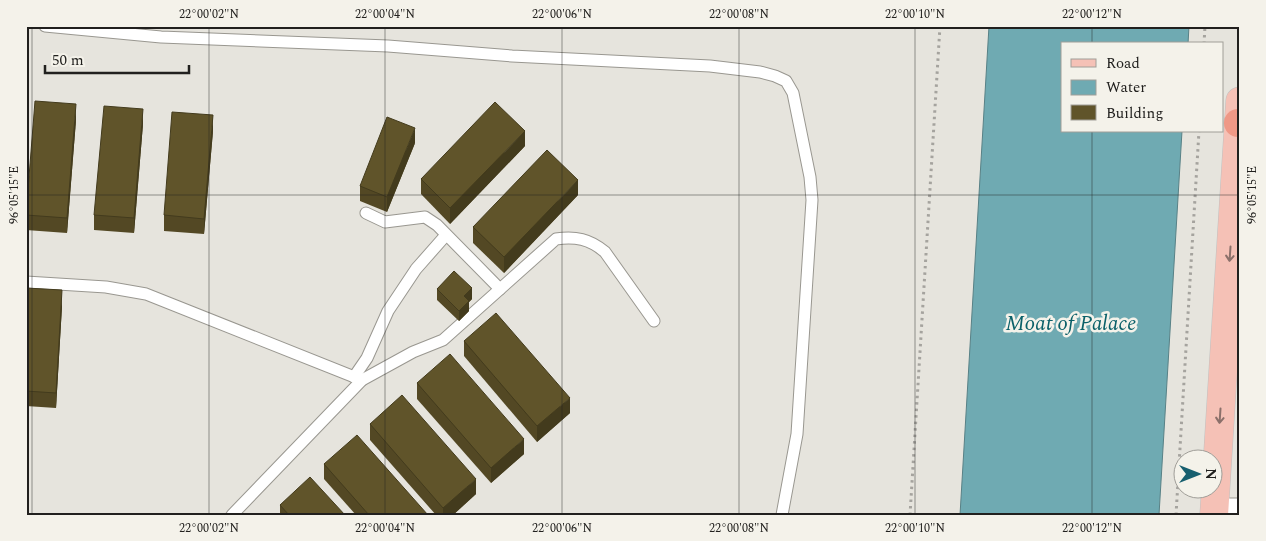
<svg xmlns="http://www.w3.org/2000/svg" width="1266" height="541" font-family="Spectral,serif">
	<rect width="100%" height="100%" fill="#e6e4dd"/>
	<polygon fill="#6faab2" stroke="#588186" points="989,26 1189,26 1188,44 1062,44 1062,131 1182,131 1159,515 960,515"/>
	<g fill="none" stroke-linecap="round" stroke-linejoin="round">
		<defs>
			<g id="lane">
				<polyline points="45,26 161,37 388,46 512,56 710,66 760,72 775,76 786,81 793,93 810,177 812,200 797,434 782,515"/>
				<polyline points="366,213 385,222 425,217 437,225 500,289"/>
				<polyline points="26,282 106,287 146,294 362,380"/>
				<polyline points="354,377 367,358 388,311 416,269 446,235"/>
				<path d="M232,515L362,380L413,352L443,340L556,239C575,236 590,239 605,252L654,321"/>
			</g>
			<polyline id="street" points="1214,509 1240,509"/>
			<polyline id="primary" points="1214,515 1240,101"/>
			<polyline id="highway" points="1238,123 1240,123"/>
		</defs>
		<use href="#lane" stroke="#999790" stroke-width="13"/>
		<use href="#street" stroke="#999790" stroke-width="23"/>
		<use href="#primary" stroke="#c1c1c0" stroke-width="29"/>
		<use href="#highway" stroke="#c1c1c0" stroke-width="29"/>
		<g stroke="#a5a39e" stroke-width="3" stroke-dasharray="2.5 4" stroke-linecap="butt">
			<polyline points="1204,44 1205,26"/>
			<polyline points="910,515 940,26"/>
			<polyline points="1176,515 1199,131"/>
		</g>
		<use href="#lane" stroke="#fff" stroke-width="11"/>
		<use href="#street" stroke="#fff" stroke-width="21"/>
		<use href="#primary" stroke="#f5c1b6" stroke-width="28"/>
		<use href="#highway" stroke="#ef9886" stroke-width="28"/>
	</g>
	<g fill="#534824">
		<polygon points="76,120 67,233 26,230 26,211"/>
		<polygon points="143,124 134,233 94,230 94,215"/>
		<polygon points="213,131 204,234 164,231 164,215"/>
		<polygon points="415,143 387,212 360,201 360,186"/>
		<polygon points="525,146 450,224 421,194 421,179"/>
		<polygon points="578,195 504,273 473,243 473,227"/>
		<polygon points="26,288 62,306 56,408 26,406"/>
		<polygon points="437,289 472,299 469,302 469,311 459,321 437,300"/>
		<polygon points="464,341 570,413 537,442 464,356"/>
		<polygon points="417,383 524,454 491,483 417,399"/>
		<polygon points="370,424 476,494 453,515 436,515 370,440"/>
		<polygon points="324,464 428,515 356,515 324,479"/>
		<polygon points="280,505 345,515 280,515"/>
	</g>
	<g fill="#433b1d">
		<polygon points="76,104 76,120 67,233 67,218"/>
		<polygon points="143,109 143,124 134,233 134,218"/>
		<polygon points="213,115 213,131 204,234 204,219"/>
		<polygon points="415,128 415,143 387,212 387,197"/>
		<polygon points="525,131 525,146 450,224 450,208"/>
		<polygon points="578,180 578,195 504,273 504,257"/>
		<polygon points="472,288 472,299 469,302 469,311 459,321 459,311 464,296"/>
		<polygon points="62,290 62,306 56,408 56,393"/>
		<polygon points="570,398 570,413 537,442 537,426"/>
		<polygon points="524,439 524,454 491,483 491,468"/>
		<polygon points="476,479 476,494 453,515 443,515 443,508"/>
	</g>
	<g fill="#60542a" stroke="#433b1d">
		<polygon points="35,101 76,104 67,218 26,215"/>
		<polygon points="495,102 525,131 450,208 421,179"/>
		<polygon points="104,106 143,109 134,218 94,215"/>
		<polygon points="172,112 213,115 204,219 164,215"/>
		<polygon points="387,117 415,128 387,197 360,186"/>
		<polygon points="547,150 578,180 504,257 473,227"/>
		<polygon points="454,271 472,288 464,296 469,301 459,311 437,289"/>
		<polygon points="26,288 62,290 56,393 26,391"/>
		<polygon points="496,313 570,398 537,426 464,341"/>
		<polygon points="450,354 524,439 491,468 417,383"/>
		<polygon points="402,395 476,479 443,508 370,424"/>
		<polygon points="357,435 428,515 369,515 324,464"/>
		<polygon points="310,477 345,515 289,515 280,505"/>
	</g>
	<defs><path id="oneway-shaft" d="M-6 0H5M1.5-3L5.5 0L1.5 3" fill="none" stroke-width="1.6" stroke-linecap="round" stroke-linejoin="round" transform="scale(1.25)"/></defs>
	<g stroke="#8b706a">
		<use href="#oneway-shaft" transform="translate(1230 254) rotate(94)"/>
		<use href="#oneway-shaft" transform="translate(1220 416) rotate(94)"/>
	</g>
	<path fill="none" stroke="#21201e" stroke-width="1" stroke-opacity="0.45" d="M32,26V515M209,26V515M385,26V515M562,26V515M739,26V515M915,26V515M1092,26V44M1092,131V515M26,195H1240"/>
	<g text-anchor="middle" stroke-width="5" stroke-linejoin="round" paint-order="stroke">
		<g font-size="21" font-style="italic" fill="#0a6069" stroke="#f4f2ea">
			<text x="1071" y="330">Moat of Palace</text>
		</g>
	</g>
	<rect width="1266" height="541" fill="none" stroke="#f4f2ea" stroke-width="55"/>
	<rect x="1061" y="42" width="162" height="90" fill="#f4f2ea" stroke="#a09e98"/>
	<rect x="1071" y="59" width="25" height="8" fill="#f5c1b6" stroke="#a09e98"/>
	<text x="1106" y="68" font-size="15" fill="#21201e">Road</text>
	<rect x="1071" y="80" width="25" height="15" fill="#6faab2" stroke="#a09e98"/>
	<text x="1106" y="92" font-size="15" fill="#21201e">Water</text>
	<rect x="1071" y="105" width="25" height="15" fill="#60542a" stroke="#a09e98"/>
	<text x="1106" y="118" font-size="15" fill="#21201e">Building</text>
	<g transform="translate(1198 474) rotate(90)"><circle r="24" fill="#f4f2ea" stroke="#a09e98"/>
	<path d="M0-4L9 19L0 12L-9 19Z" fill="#175f6f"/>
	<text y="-8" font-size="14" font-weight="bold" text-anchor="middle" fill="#21201e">N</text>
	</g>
	<path d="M45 65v8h144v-8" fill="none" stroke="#21201e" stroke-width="2.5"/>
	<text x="52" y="65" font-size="15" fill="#21201e" stroke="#f4f2ea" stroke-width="4" paint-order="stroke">50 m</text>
	<rect x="28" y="28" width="1210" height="486" fill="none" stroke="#21201e" stroke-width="2"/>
	<g font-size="12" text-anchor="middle" fill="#21201e">
		<text x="209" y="18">22°00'02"N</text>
		<text x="385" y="18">22°00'04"N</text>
		<text x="562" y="18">22°00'06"N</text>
		<text x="739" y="18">22°00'08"N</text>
		<text x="915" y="18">22°00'10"N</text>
		<text x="1092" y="18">22°00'12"N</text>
		<text transform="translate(1252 195) rotate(-90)" y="4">96°05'15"E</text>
		<text transform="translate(14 195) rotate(-90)" y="4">96°05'15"E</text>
		<text x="209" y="532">22°00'02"N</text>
		<text x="385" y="532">22°00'04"N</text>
		<text x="562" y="532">22°00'06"N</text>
		<text x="739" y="532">22°00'08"N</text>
		<text x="915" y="532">22°00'10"N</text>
		<text x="1092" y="532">22°00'12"N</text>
	</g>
</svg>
